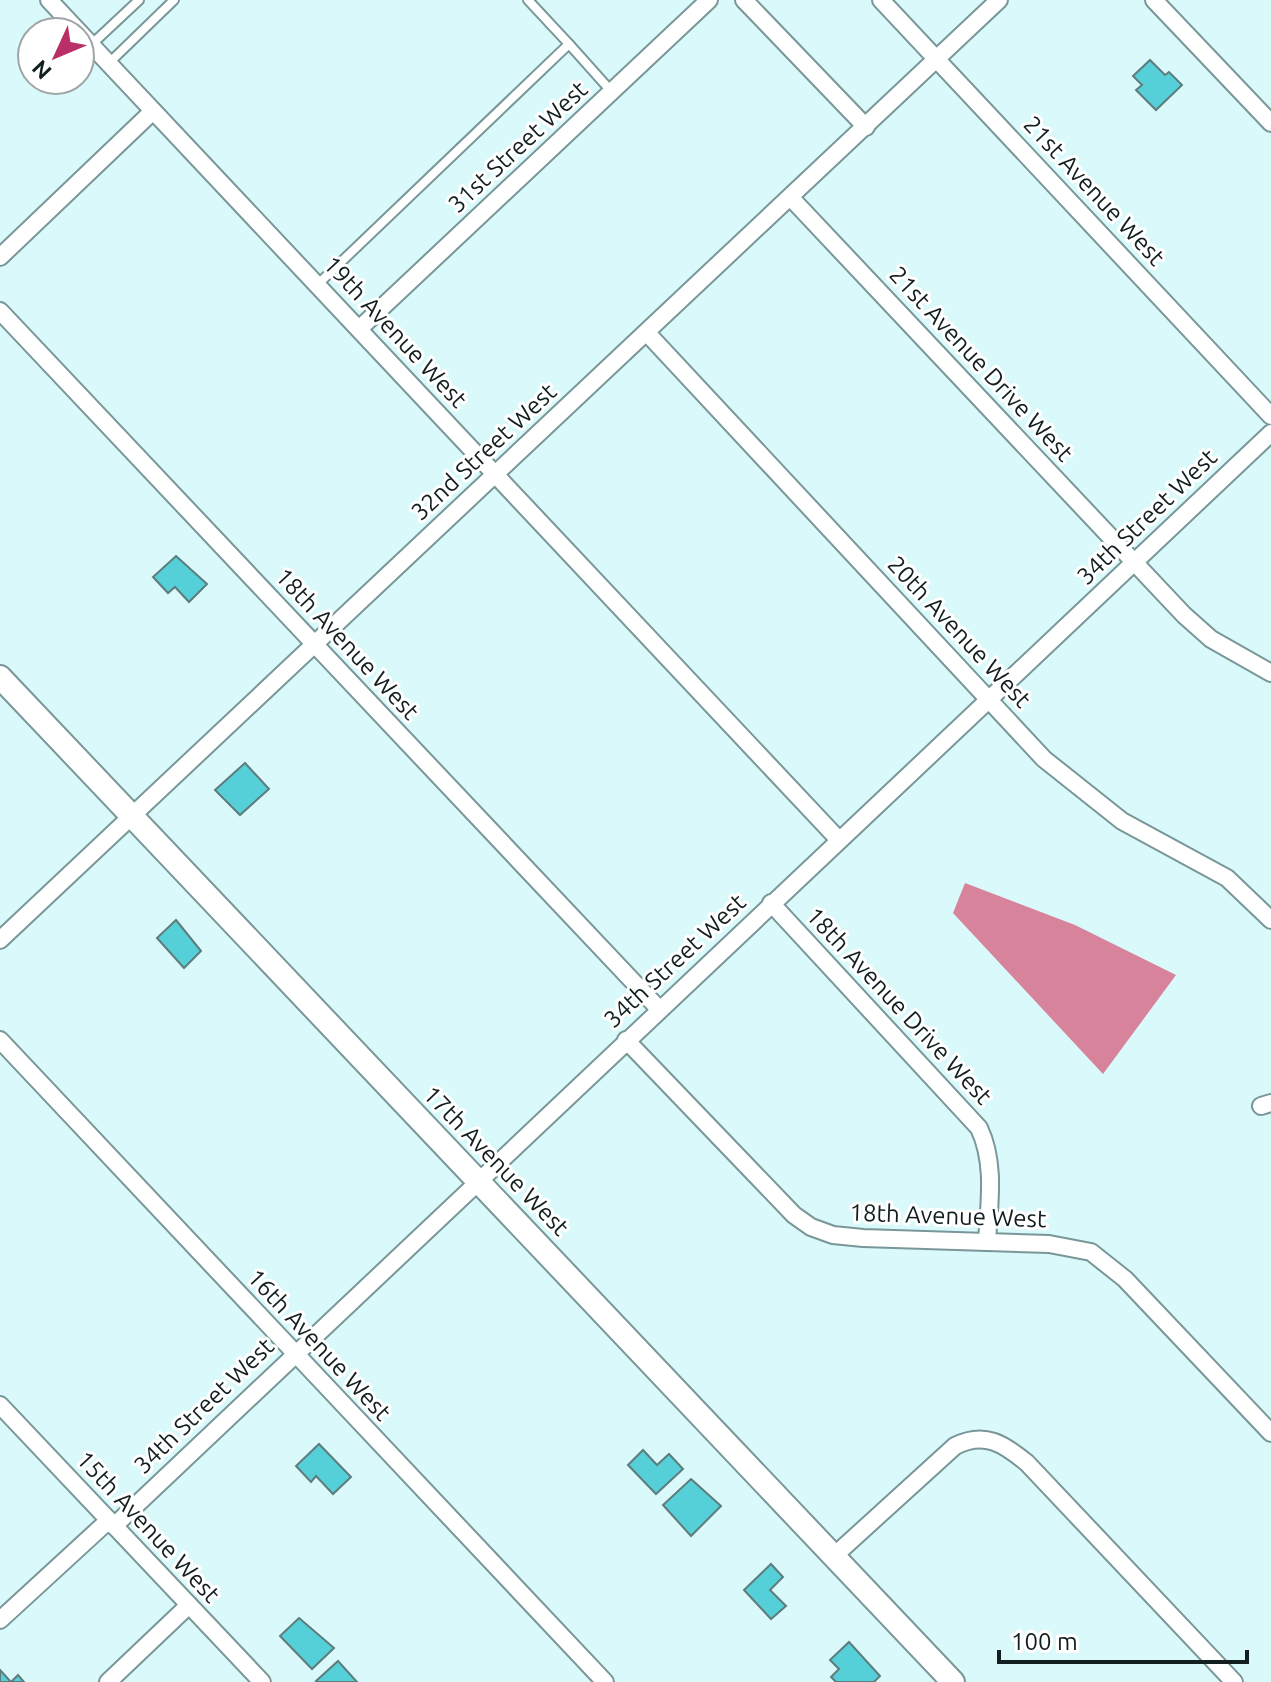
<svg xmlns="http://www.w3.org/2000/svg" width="1271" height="1682" font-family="Ubuntu,sans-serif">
	<rect width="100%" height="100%" fill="#daf9fb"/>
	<polygon fill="#d8839c" points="965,883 1075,925 1176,975 1103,1074 953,913"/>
	<g fill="#55d0d8" stroke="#5f7c7d" stroke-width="2">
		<polygon points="1150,60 1165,75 1169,72 1182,85 1156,110 1136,90 1142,85 1133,76"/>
		<polygon points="176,556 207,584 189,602 175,587 168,593 153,577"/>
		<polygon points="245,763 269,789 240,815 215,790"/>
		<polygon points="176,920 201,951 184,968 157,938"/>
		<polygon points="319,1444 351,1477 333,1494 316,1476 311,1482 296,1466"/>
		<polygon points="643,1450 657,1465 669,1454 683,1469 656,1494 628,1465"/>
		<polygon points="691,1479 721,1506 691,1536 663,1505"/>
		<polygon points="771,1564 783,1577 770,1590 786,1606 771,1619 744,1590"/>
		<polygon points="299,1618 334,1648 312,1669 280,1636"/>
		<polygon points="849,1642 880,1676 874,1682 836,1682 831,1677 839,1669 830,1660"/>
		<polygon points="338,1661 357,1682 318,1682 316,1681"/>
		<polygon points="0,1670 11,1682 18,1675 24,1682 0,1682"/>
	</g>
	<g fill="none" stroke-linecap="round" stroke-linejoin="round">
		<defs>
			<g id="lane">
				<polyline points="569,44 611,91"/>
				<polyline points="91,45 139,0"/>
				<polyline points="109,63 174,0"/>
				<polyline points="317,285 569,44 528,0"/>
			</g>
			<g id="street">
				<polyline points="49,0 79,32"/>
				<polyline points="744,0 866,127"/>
				<polyline points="881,0 1271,416"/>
				<polyline points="1154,0 1271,123"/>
				<polyline points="80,33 839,840"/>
				<polyline points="792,199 1184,615 1211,639 1271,673"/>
				<polyline points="0,257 153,111"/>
				<polyline points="0,311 659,1009"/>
				<polyline points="359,329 709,0"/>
				<polyline points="648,334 1044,759 1122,821 1227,878 1271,920"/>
				<path d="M771,903L979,1128C996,1164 989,1204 987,1242"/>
				<polyline points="0,940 999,0"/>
				<polyline points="0,1040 605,1682"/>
				<polyline points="626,1040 794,1215 811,1227 833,1235 863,1238 1049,1244 1091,1252 1125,1279 1271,1433"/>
				<polyline points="1261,1106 1271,1103"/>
				<polyline points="0,1405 262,1682"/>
				<polyline points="114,1526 1271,433"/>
				<path d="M834,1556L955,1446C985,1431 1004,1444 1027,1463L1234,1682"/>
				<polyline points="0,1620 109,1520"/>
				<polyline points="108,1682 189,1605"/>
			</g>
			<polyline id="secondary" points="0,677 953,1682"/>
		</defs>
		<use href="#lane" stroke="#799698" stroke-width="12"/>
		<use href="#street" stroke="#799698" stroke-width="20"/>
		<use href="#secondary" stroke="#799698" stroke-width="26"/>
		<use href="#lane" stroke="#fff" stroke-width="8"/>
		<use href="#street" stroke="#fff" stroke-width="16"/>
		<use href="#secondary" stroke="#fff" stroke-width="22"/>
	</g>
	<g text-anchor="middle" stroke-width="6" stroke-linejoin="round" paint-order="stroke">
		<g font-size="24" fill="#121e1f" stroke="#fff">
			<text transform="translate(518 147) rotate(-43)" y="8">31st Street West</text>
			<text transform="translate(1094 191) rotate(47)" y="8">21st Avenue West</text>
			<text transform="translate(395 332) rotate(47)" y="8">19th Avenue West</text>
			<text transform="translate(981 364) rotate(47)" y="8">21st Avenue Drive West</text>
			<text transform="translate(484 452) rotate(-43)" y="8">32nd Street West</text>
			<text transform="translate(1147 517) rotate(-44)" y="8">34th Street West</text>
			<text transform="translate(959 632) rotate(47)" y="8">20th Avenue West</text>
			<text transform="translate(347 644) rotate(47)" y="8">18th Avenue West</text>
			<text transform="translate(675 961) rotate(-43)" y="8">34th Street West</text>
			<text transform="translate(899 1006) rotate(47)" y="8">18th Avenue Drive West</text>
			<text transform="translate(496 1161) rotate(46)" y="8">17th Avenue West</text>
			<text transform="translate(948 1216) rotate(2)" y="8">18th Avenue West</text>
			<text transform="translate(319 1345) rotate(47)" y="8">16th Avenue West</text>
			<text transform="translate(204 1406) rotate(-44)" y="8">34th Street West</text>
			<text transform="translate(148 1527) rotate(47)" y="8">15th Avenue West</text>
		</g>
	</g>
	<g transform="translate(56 56) rotate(226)"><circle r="38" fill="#ffffff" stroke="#a0a5a5" stroke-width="2"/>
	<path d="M0-6L14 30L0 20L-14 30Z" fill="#ba2f67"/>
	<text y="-12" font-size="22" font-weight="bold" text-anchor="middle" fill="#121e1f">N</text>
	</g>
	<path d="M999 1650v12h248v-12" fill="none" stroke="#121e1f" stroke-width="4"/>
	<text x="1011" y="1650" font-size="24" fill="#121e1f" stroke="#ffffff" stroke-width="6" paint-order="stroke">100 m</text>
</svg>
